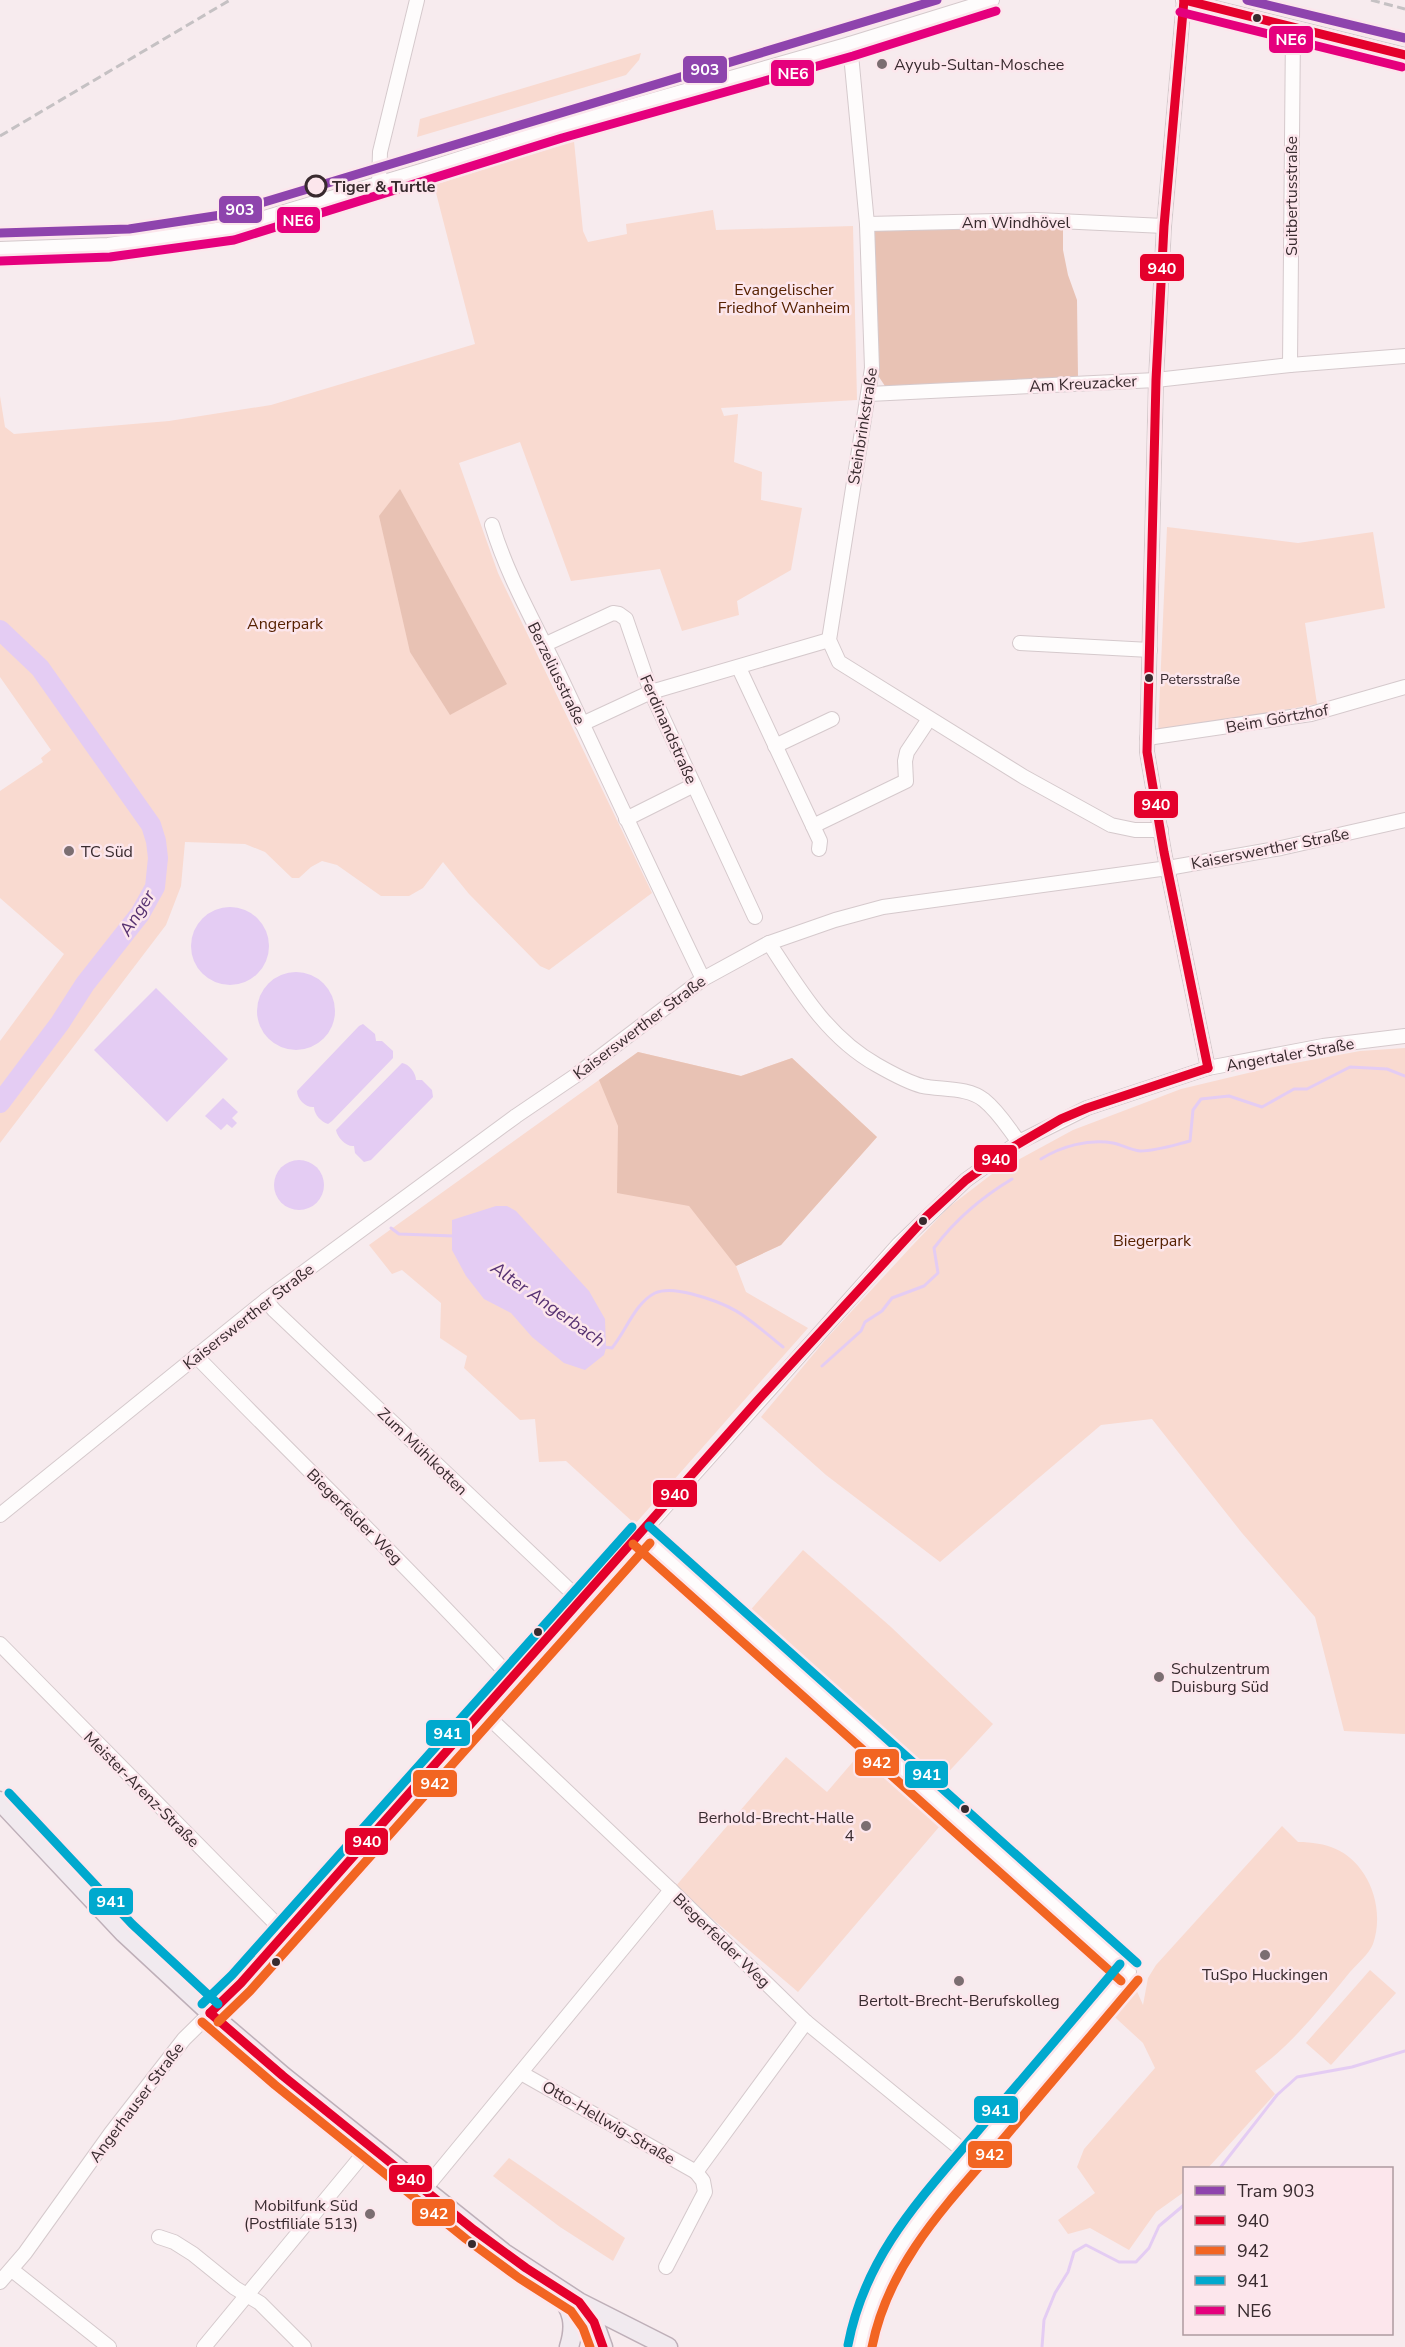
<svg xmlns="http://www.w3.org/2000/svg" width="1405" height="2347" font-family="'Nunito Sans',sans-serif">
	<rect width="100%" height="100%" fill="#f7ebee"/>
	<g fill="#f9dad0">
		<polygon points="641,53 639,60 626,75 417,137 420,119"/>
		<polygon points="574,141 583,231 588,242 627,234 626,224 713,210 716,230 853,226 857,400 721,408 724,416 738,414 734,462 762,472 761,500 802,508 791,570 737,601 739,615 682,631 660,569 571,581 520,442 459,463 498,573 652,893 549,970 540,966 469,894 443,862 423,888 409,896 381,896 337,865 322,861 311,867 299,878 292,878 265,852 245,844 185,842 181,886 166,925 0,1143 0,1041 64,954 0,898 0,791 43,762 41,758 51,750 0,677 0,396 5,427 14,434 169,421 271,405 475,344 434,185"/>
		<polygon points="1167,527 1298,543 1373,532 1385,608 1305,623 1317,704 1158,733"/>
		<polygon points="1405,1048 1405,1734 1344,1731 1315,1617 1242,1533 1152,1419 1101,1425 940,1562 826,1475 761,1417 827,1338 910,1248 949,1207 992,1174 1073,1130 1181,1089 1273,1067 1360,1051"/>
		<polygon points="638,1052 741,1076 792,1058 877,1137 781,1245 736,1266 746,1292 808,1328 635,1524 566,1461 539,1462 535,1419 520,1420 464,1368 467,1356 440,1338 441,1303 402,1270 392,1274 369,1245"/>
		<polygon points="803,1550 891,1627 993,1724 941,1780 747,1614"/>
		<polygon points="863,1750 945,1820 798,1992 675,1887 786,1757 827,1792"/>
		<path d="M1282,1826L1298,1842C1326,1842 1349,1850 1364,1874C1377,1894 1381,1921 1373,1944C1369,1954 1357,1964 1350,1972C1321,2007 1292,2045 1255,2071L1275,2094L1208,2168H1184V2192L1156,2212L1129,2250L1090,2228L1068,2234L1058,2220L1095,2193L1077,2167L1084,2149L1155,2068L1143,2043L1106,2009L1132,1980L1143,2005L1148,1978L1156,1965Z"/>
		<polygon points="1370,1970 1396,1993 1331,2065 1306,2043"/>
		<polygon points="509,2158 625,2238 613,2261 560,2227 493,2176"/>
	</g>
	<g fill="#e8c2b4">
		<polygon points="943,226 1063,227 1063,250 1068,275 1077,300 1078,377 885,386 879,377 874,229"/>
		<polygon points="400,489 507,684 450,715 410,652 379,516"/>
		<polygon points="638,1052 741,1076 792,1058 877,1137 781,1245 736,1266 689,1206 617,1193 618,1126 599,1080"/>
	</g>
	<g fill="#e4ccf3">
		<circle cx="230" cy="946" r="39"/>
		<circle cx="296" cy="1011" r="39"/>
		<polygon points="156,988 228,1059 167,1122 94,1050"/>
		<path d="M363,1024L375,1034L376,1041H382L393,1051V1058L332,1121L328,1124C321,1122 314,1114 314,1107C306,1108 297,1099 297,1091L359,1026Z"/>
		<path d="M402,1063C409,1064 416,1073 416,1080H422L432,1090L433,1097L371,1160L364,1162L355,1153L354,1146C346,1147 337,1137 336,1130Z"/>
		<polygon points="223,1098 238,1112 232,1118 237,1123 232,1128 227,1124 221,1130 205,1116"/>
		<circle cx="299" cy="1185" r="25"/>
		<polygon points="496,1206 507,1206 516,1211 589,1291 605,1319 606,1348 604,1355 585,1370 564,1363 532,1337 511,1313 484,1299 466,1276 452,1250 452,1220"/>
	</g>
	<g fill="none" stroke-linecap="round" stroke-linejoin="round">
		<g stroke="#e4ccf3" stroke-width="3">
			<path d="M1041,1159C1062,1146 1088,1139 1113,1143C1122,1145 1131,1150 1140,1151C1157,1151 1174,1145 1190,1141L1193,1110L1201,1099L1229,1096L1262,1107L1294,1089H1307L1350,1067L1387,1069L1405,1076"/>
			<polyline points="391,1228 399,1234 454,1236"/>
			<path d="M604,1347L612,1348C626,1331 635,1303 655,1293C666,1288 681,1291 692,1294C738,1306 747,1318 783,1347"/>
			<path d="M822,1366L861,1331L865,1322L882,1311L892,1298L924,1286L938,1273L934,1248C955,1220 982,1197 1012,1179"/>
			<polyline points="1220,2168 1277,2095 1297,2077 1352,2067 1405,2051"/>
			<polyline points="1042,2347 1044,2320 1055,2293 1068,2272 1074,2252 1086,2245 1119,2262 1136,2262 1149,2248 1159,2226 1184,2205"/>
		</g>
		<polyline stroke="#e4ccf3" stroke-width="20" points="0,630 40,668 151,825 156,841 158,858 155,887 140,914 85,984 60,1023 0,1103"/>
		<defs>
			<g id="minor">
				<polyline points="1183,0 1405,55"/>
				<polyline points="1184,0 1164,226 1156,380 1147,752 1164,852 1208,1068"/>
				<polyline points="850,44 867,224 872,368 829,640 839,662 1024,777 1111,825 1135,830 1161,830"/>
				<polyline points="379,184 380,152 417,0"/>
				<polyline points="867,224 1037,220 1164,226"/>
				<polyline points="0,249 108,245 231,228 421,171 559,127 850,44 992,0"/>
				<polyline points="1290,365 1293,28"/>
				<polyline points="869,394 1156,380 1290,365 1405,356"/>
				<path d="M492,525C508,578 536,625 559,674C607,776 654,878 703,979"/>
				<polyline points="1020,643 1150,650"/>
				<polyline points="546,644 613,613 619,614 626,619 651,692 755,917"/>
				<polyline points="739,668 820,841 819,849"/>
				<polyline points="582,724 651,692 829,640"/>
				<polyline points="1147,738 1311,714 1405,687"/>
				<polyline points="775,746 832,719"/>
				<polyline points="626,819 694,785"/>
				<polyline points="813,826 906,781 905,761 907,752 929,719"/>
				<path d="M769,943C799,989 827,1037 877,1065C891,1073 907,1082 922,1086C942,1090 968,1087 984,1100C999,1112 1008,1128 1019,1142"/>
				<polyline points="266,1300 274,1310 581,1601"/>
				<path d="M196,1356C301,1464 410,1568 512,1679"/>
				<polyline points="0,1515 266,1300 516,1116 575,1076 703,979 769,943 835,920 883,907 1168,868 1281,848 1405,820"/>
				<path d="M641,1535L1129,1972L911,2229C886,2265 867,2302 860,2347"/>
				<polyline points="0,1644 285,1933"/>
				<polyline points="482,1711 671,1890 806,2022 972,2158"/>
				<polyline points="521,2073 696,2172 806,2022"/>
				<polyline points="424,2190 671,1890"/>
				<polyline points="159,2237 174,2242 193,2254 235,2288 260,2303 304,2347"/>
				<polyline points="666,2267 705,2192 703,2181 696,2172"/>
				<polyline points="12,2270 109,2347"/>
				<polyline points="0,2282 25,2253 111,2133 184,2039 241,1983 899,1244 966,1180 1019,1142 1087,1108 1208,1068 1323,1046 1405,1036"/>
				<polyline points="204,2347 370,2146"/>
			</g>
			<g id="major">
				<polyline points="0,1801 124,1933 220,2022 283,2076 504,2253 579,2302 668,2347"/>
				<path d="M557,2292C573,2309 576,2325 569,2347"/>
				<polyline points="582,2306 594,2322 603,2347"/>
			</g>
		</defs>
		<use href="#minor" stroke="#d5c9cc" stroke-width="16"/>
		<use href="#major" stroke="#beafb8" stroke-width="21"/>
		<use href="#minor" stroke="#fefcfc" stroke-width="14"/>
		<use href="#major" stroke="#f1eaef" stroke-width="18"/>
		<g stroke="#c5c1c3" stroke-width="3" stroke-dasharray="9 4.5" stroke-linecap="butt">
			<polyline points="1371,0 1405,9"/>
			<polyline points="0,136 230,0"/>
		</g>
		<defs>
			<g id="bus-1">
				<polyline points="1184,0 1164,226 1156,380 1147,752 1164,852 1208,1068"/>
				<polyline points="1184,0 1405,55"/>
				<polyline points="210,2013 241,1983 758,1400 927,1216 966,1180 1008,1150 1061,1119 1087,1108 1208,1068"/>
				<polyline points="210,2013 283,2076 474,2230 526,2268 579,2302 594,2322 603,2347"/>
			</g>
			<g id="bus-2">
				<polyline points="633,1544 1121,1981"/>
				<polyline points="202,2022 275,2085 466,2239 519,2278 571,2311 583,2328 590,2347"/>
				<polyline points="218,2022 250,1991 650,1543"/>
				<path d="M872,2347C889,2261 950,2201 1005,2137C1049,2085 1094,2032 1138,1980"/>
			</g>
			<g id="bus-3">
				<polyline points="649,1526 1137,1963"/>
				<polyline points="9,1793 132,1924 218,2004"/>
				<polyline points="202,2004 232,1975 632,1527"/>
				<path d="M848,2345C866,2250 928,2191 987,2120C1032,2068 1076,2016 1120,1964"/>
			</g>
			<g id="bus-4">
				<polyline points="1180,12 1402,67"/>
				<polyline points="0,261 110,257 234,240 562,138 853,56 996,11"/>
			</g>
		</defs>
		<use href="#bus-1" stroke="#fce6ec" stroke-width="14"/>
		<use href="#bus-2" stroke="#fce6ec" stroke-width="14"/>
		<use href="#bus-3" stroke="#fce6ec" stroke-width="14"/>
		<use href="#bus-4" stroke="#fce6ec" stroke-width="14"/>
		<use href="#bus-1" stroke="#e4002b" stroke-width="9"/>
		<use href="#bus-2" stroke="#f26522" stroke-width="9"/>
		<use href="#bus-3" stroke="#00a9ce" stroke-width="9"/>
		<use href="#bus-4" stroke="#e5007d" stroke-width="9"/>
		<defs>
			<g id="tram-1">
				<polyline points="1247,0 1405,38"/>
				<polyline points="0,233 129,229 221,215 937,0"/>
			</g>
		</defs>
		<use href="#tram-1" stroke="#fce6ec" stroke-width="14"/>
		<use href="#tram-1" stroke="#8e44ad" stroke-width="9"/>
	</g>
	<g fill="#382a2e" stroke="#fce6ec" stroke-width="2">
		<circle cx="1257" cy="18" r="5"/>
		<circle cx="1149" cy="678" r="5"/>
		<circle cx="923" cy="1221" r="5"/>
		<circle cx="538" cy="1632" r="5"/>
		<circle cx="965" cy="1809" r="5"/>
		<circle cx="276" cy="1962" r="5"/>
		<circle cx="472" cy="2244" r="5"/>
	</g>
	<g fill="#7b6e71" stroke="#fce6ec" stroke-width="2">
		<circle cx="882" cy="64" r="6"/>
		<circle cx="69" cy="851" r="6"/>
		<circle cx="1159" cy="1677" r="6"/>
		<circle cx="866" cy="1826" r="6"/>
		<circle cx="1265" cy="1955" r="6"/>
		<circle cx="959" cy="1981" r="6"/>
		<circle cx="370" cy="2214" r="6"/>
	</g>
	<circle fill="#fce6ec" stroke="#382a2e" stroke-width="3" cx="316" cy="186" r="10"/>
	<g text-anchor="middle" stroke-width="5" stroke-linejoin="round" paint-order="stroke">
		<g font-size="14" fill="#382a2e" stroke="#fce6ec" text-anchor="start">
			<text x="1160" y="684">Petersstraße</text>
		</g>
		<g font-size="16" fill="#382a2e" stroke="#fce6ec" text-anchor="start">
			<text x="894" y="70">Ayyub-Sultan-Moschee</text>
			<text x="81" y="857">TC Süd</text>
			<text x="1171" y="1674">Schulzentrum<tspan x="1171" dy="18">Duisburg Süd</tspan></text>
			<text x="854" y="1823" text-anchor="end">Berhold-Brecht-Halle<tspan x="854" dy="18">4</tspan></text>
			<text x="1265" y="1980" text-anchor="middle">TuSpo Huckingen</text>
			<text x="959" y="2006" text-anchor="middle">Bertolt-Brecht-Berufskolleg</text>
			<text x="358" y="2211" text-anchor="end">Mobilfunk Süd<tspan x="358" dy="18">(Postfiliale 513)</tspan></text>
		</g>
		<g font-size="16" font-weight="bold" fill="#382a2e" stroke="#fce6ec" text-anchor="start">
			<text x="332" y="192">Tiger &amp; Turtle</text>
		</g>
		<g font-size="16" fill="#382a2e" stroke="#fce6ec">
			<text transform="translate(1291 196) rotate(-90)" y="6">Suitbertusstraße</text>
			<text x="1016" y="228">Am Windhövel</text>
			<text transform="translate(1083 383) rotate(-3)" y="6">Am Kreuzacker</text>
			<text transform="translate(862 426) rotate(-81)" y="6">Steinbrinkstraße</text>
			<text transform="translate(557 673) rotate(64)" y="6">Berzeliusstraße</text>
			<text transform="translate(1277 718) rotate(-10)" y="6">Beim Görtzhof</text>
			<text transform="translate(669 729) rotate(66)" y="6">Ferdinandstraße</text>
			<text transform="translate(1270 848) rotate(-11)" y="6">Kaiserswerther Straße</text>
			<text transform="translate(639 1027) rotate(-37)" y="6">Kaiserswerther Straße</text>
			<text transform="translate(1290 1054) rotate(-10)" y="6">Angertaler Straße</text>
			<text transform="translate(248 1316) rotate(-38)" y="6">Kaiserswerther Straße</text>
			<text transform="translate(423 1451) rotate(44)" y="6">Zum Mühlkotten</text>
			<text transform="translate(355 1516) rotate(45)" y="6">Biegerfelder Weg</text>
			<text transform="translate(142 1789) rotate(45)" y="6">Meister-Arenz-Straße</text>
			<text transform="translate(722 1940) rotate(44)" y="6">Biegerfelder Weg</text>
			<text transform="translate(136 2102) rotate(-53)" y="6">Angerhauser Straße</text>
			<text transform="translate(609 2122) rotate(30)" y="6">Otto-Hellwig-Straße</text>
		</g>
		<g font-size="16" fill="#562101" stroke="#fce6ec">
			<text x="784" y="295">Evangelischer<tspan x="784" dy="18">Friedhof Wanheim</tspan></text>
			<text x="285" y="629">Angerpark</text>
			<text x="1152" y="1246">Biegerpark</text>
		</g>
		<g font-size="18" font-style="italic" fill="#573272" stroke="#fce6ec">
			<text transform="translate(137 913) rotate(-58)" y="6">Anger</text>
			<text transform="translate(548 1304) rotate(35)" y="6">Alter Angerbach</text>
		</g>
	</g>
	<g stroke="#fce6ec" stroke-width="2">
		<rect x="1268" y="25" width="46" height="29" rx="6" fill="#e5007d"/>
		<rect x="682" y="55" width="46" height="29" rx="6" fill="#8e44ad"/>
		<rect x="770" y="59" width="45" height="28" rx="6" fill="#e5007d"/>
		<rect x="218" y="195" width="45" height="29" rx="6" fill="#8e44ad"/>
		<rect x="276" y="206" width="45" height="28" rx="6" fill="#e5007d"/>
		<rect x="1139" y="253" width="46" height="29" rx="6" fill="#e4002b"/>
		<rect x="1133" y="790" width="46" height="29" rx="6" fill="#e4002b"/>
		<rect x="973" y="1144" width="45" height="29" rx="6" fill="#e4002b"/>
		<rect x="652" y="1479" width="46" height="29" rx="6" fill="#e4002b"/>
		<rect x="425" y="1719" width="46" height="28" rx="6" fill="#00a9ce"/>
		<rect x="854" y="1748" width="46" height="29" rx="6" fill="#f26522"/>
		<rect x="904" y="1760" width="45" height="29" rx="6" fill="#00a9ce"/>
		<rect x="412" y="1769" width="46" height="29" rx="6" fill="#f26522"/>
		<rect x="344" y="1827" width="45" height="29" rx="6" fill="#e4002b"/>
		<rect x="88" y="1887" width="46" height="29" rx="6" fill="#00a9ce"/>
		<rect x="973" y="2095" width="46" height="29" rx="6" fill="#00a9ce"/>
		<rect x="967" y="2140" width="46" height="29" rx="6" fill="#f26522"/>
		<rect x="388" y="2164" width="45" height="29" rx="6" fill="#e4002b"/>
		<rect x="411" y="2198" width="45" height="29" rx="6" fill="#f26522"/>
	</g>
	<g font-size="16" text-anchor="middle" font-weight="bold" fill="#fff">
		<text x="1291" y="45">NE6</text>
		<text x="705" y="75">903</text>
		<text x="793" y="79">NE6</text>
		<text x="240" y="215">903</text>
		<text x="298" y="226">NE6</text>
		<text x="1162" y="274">940</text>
		<text x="1156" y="810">940</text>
		<text x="996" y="1165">940</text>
		<text x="675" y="1500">940</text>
		<text x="448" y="1739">941</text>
		<text x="877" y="1768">942</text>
		<text x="927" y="1780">941</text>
		<text x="435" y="1789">942</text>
		<text x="367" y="1847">940</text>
		<text x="111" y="1907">941</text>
		<text x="996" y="2116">941</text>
		<text x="990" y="2160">942</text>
		<text x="411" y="2185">940</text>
		<text x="434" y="2219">942</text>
	</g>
	<rect x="1183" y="2167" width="210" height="168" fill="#fce6ec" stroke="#ae9ba0" stroke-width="1.5"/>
	<rect x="1195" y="2186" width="30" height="9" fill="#8e44ad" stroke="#ae9ba0" stroke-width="1.5"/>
	<text x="1237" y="2197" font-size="18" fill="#382a2e">Tram 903</text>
	<rect x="1195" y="2216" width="30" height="9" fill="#e4002b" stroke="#ae9ba0" stroke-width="1.5"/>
	<text x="1237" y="2227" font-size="18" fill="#382a2e">940</text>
	<rect x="1195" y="2246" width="30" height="9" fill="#f26522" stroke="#ae9ba0" stroke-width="1.5"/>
	<text x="1237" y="2257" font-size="18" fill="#382a2e">942</text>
	<rect x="1195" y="2276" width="30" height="9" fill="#00a9ce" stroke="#ae9ba0" stroke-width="1.5"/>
	<text x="1237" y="2287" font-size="18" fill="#382a2e">941</text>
	<rect x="1195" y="2306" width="30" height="9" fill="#e5007d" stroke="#ae9ba0" stroke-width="1.5"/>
	<text x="1237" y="2317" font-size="18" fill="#382a2e">NE6</text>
</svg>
